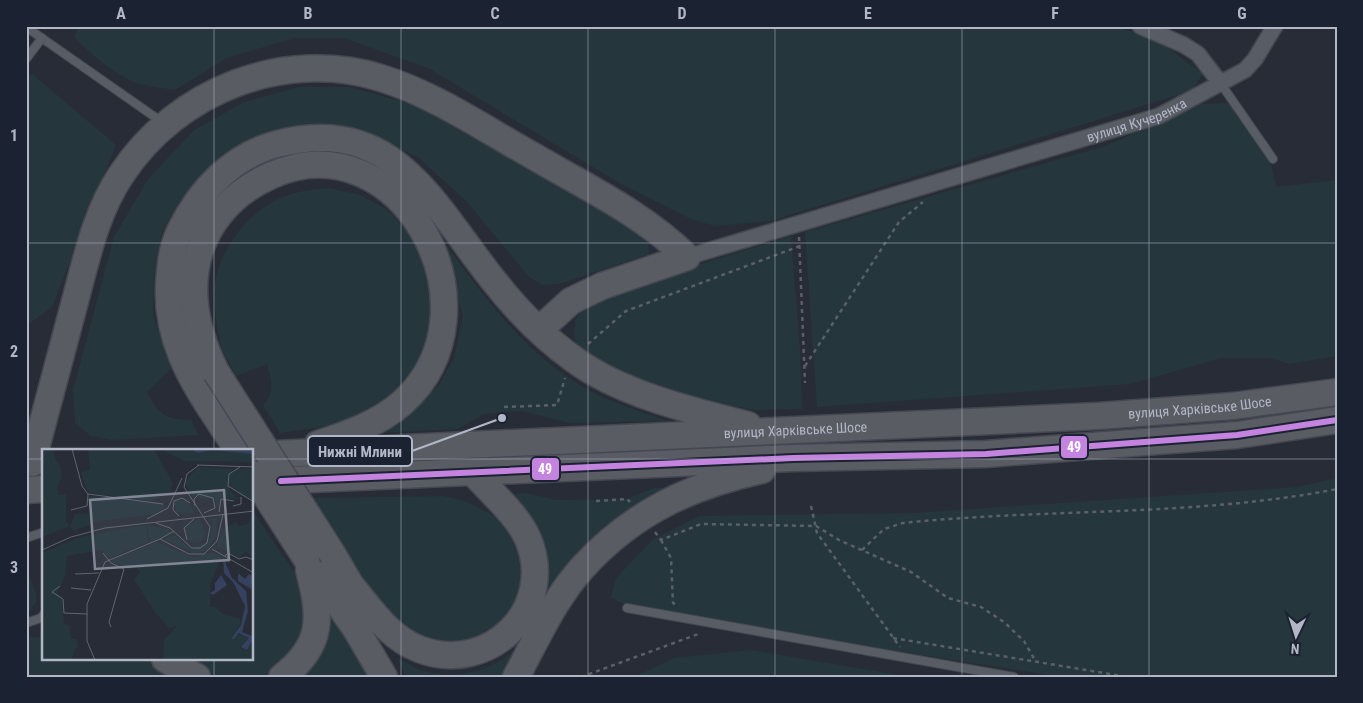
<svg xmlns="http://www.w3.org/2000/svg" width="1363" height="703" font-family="'Roboto Condensed',sans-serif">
	<rect width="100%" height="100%" fill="#282c36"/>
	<g fill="#25363c">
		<path d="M79,26H1114L1157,40L1203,74L1191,91L770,221L715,226L693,220L621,184L430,69L344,38H294L227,58L175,90C164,88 152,87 140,84C118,77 90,54 74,37Z"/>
		<polygon points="32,74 116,145 52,307 26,326 26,79"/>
		<path d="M299,87H349L401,101L436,115L648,234L649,254L559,284L542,285L529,277L467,202L418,157L369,136L214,165L180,201L161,235L154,279L153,315L171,369L147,392C159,415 165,419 191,420L199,435L112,440L91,436L75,423L73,390L114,237L148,179L194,130L244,102Z"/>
		<polygon points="1229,103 1271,163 1276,187 1337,180 1337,356 1289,364 1271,358 1222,358 1130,384 817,407 805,232 1102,147 1202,104"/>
		<path d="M329,188L360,195L388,210L416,241L433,275L430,354L393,400L345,424L280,433L263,405C276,392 271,380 267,364L236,376C232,368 227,360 223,352C217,336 213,300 215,283C221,244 256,202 295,193C306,190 318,189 329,188Z"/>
		<path d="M439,235C484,296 527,359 596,394C619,405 643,412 667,421L570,423L521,411L484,414L458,429L379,433L438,386L454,358L463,316Z"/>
		<polygon points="791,236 800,349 802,409 756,410 702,401 613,372 578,347 574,334 575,321 581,310 614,291"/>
		<polygon points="1337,478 1337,677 1061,677 633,609 611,597 616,578 652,540 699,516 912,513 1297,487"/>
		<path d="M685,487L633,516L512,677H406L397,658C404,661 411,666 418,669C455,683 503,670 525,638C532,627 537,614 543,603L499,495L526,493L556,500L627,499L654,488Z"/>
		<polygon points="444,496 468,502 496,517 516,539 523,559 520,603 484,640 428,645 385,615 311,498"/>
		<polygon points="253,511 296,575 311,607 311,636 273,677 210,677 179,659 252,659"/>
		<polygon points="26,569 36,593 36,603 29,611 26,611"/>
		<path d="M332,605L376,677H301C327,652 331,640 332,605Z"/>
		<polygon points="26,636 44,638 44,659 154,659 183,677 26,677"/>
		<polygon points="751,650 911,677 634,677 674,658"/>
	</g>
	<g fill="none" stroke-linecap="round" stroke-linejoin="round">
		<defs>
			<g id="service">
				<polyline points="26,27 162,122"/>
				<polyline points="26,59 42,38"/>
				<polyline points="1221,84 1273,159"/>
				<polyline points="26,538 44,532"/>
				<polyline points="627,608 1014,677"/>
				<polyline points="26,623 41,618 44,614"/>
			</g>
			<g id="minor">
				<polyline points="1140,26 1184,45 1198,54 1221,84"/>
				<path id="s1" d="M687,257L1159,116L1245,70L1255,59L1275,26"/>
			</g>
			<g id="trunk">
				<path d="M216,372C192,325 183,268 214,222C228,201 249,185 272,175C402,118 505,311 402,403C378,424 348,434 318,444"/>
				<path d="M238,450C201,393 161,345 170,272C171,259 174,243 180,231C200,190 232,156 277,144C392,114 431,201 490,276C514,307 542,337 575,360C621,394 693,411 748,425"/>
				<path id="s2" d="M252,455L1098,416L1233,406L1337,392"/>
				<path d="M32,463C46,411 60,358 74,305C86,261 95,214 121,175C177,90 284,48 381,78C436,95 486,130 535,157C588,188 643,214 687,257L602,286L571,301L539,330"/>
				<polyline points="266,481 793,458 986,454 1237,435 1337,420"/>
				<polyline points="26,490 44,489"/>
				<polyline points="333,555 361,603"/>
				<polyline points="306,558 356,629 384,677"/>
				<path d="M353,588C372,611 390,638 419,649C489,676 557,609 528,539C517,514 491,493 473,472"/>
				<polyline points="165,659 197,677"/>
				<path d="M282,677C324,645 321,617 309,570"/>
				<path d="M516,677C536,640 555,597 584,566C634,512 690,486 762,470"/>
			</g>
		</defs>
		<use href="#service" stroke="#44474f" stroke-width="10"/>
		<use href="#minor" stroke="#44474f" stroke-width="18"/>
		<use href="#trunk" stroke="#454851" stroke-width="29"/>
		<g stroke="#5b5f68" stroke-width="2.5" stroke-dasharray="4 4" stroke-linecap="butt">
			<polyline points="799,237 805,383"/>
			<polyline points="588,344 626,311 800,246"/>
			<polyline points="805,366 899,222 923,202"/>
			<polyline points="504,407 557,405 565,378"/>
			<polyline points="596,501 627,499 630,502"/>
			<polyline points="811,506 817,533 900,647"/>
			<polyline points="655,532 661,540 701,524 816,526 839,540 911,572 948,598 981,607 1004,622 1024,641 1036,662"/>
			<polyline points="661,540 671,558 673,603 676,605"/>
			<path d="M862,550L884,529L903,523C1047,508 1194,517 1337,489"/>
			<polyline points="893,638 1128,677"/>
			<polyline points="581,677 701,633"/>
		</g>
		<use href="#service" stroke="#585c64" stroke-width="8"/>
		<use href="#minor" stroke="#585c64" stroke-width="15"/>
		<use href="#trunk" stroke="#595c62" stroke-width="26"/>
		<defs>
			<g id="trunk-bridge">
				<polyline points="216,372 333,555"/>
				<polyline points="252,474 306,558"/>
			</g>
		</defs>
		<use href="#trunk-bridge" stroke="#454851" stroke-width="29" stroke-linecap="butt"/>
		<use href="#trunk-bridge" stroke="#595c62" stroke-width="26"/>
		<defs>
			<polyline id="bus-1" points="281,481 793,458 986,454 1237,435 1337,420"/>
		</defs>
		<use href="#bus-1" stroke="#1b2231" stroke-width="10"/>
		<use href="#bus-1" stroke="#c483df" stroke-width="6"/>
	</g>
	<path fill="none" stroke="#b2b7c8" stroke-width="1" stroke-opacity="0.55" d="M214,26V450M401,26V677M588,26V677M775,26V677M962,26V677M1149,26V677M26,243H1337M26,459H44M252,459H1337M214,659V677"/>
	<g text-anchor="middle" stroke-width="5" stroke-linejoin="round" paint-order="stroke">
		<g font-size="14" fill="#b2b7c8" stroke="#1b2231">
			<text dy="5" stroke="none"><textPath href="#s1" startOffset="470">вулиця Кучеренка</textPath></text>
			<text dy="5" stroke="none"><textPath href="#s2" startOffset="949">вулиця Харківське Шосе</textPath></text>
			<text dy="5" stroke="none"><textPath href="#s2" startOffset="544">вулиця Харківське Шосе</textPath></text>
		</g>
	</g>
	<g transform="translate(42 449)">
		<rect width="211" height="211" fill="#282c36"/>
		<path d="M0,0H11L14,12L18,16L20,27L15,39L17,46L24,45V72L28,77L33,65L48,64L46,46L121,55L123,58L115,65L56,72L31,82L28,77L0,88ZM46,0H112L131,34L128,43L109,52L49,44L44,39L39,23L48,21ZM118,0H209L211,13L143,12ZM155,18L190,20L187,41L197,50L179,48L176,60L173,51L151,48L143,34ZM195,20H211V52L188,39L189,24ZM135,51L145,53L153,64L135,63L132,55ZM211,65V109L204,102L197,109L175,97L180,81L194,73L197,77L206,75ZM175,68L174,88L163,102L152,104L122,90L132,86L150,100L168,92L170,73L166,71ZM157,70L164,84L160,92L151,94L145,90L142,79ZM104,76L106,93L68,109L60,101L25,107L23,127L15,144L20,150L22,175L27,176L29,190H34L36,198L32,201L30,211H0V104L38,88ZM105,76L127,80V85L108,93ZM115,93L153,109L169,103L180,108L168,135V158H173L181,165L197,169L199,174L189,191L197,185L207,189L198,198L205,202L211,193V211H121L122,191L135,177L127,179L113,163L92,130L98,123L94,117L88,121L68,112Z" fill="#25363c"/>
		<path d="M149,0L211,1V5L170,1L156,4ZM181,108L190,129L204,142L206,162L200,183L210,187L212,174L211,191L205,201L199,198L207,189L197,184L192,190H189L199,176L203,157L191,133L182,124ZM196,124L203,130L207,125L211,127L209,140L196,132ZM179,126L185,136L171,146L168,144L173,141V134Z" fill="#35415f"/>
		<path fill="none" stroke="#5f6470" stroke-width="1" d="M30,0L40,37L46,45L121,55M155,16L212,18M198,18L187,25L186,37L212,53M153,57L152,50L157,45L171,49L173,59L162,64M191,57L199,55V48M29,61L45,57L46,45M177,63L179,50L192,52M137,67L131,61L132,52L140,49L148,54M105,70L126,59L140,29M114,74L128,79L150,99H158L165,94L168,78L142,38L145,25L157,16M118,90L147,105H162L175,92L181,65M118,90L132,82M145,91L142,79L152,70M170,100L212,124M0,101L29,88L63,79L212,62M61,104L69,114L82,120L67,173L69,178M183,107L186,104L197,110L204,108L212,111M33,125L57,124M18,137L10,143L21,150L22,164L45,165M29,139L49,141M53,211L45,192V155L63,113L118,90"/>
		<path fill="#828695" fill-opacity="0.15" stroke="#828695" stroke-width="2.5" d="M182,41L187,111L53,120L48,51Z"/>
		<rect width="211" height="211" fill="none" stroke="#b2b7c8" stroke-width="2.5"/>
	</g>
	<path fill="none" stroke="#b2b7c8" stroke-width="2" d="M502 418L412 451"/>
	<circle fill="#b2b7c8" stroke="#1b2231" stroke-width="2" cx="502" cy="418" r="5"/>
	<rect fill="#1b2231" stroke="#b2b7c8" stroke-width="2" x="308" y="436" width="104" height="30" rx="5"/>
	<g font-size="15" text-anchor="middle" font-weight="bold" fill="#b2b7c8">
		<text x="360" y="457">Нижні Млини</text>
	</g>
	<g stroke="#1b2231" stroke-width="2">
		<rect x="1060" y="435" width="28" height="24" rx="5" fill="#c483df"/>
		<rect x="531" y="457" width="29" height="24" rx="5" fill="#c483df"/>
	</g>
	<g font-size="14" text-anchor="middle" font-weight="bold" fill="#fff">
		<text x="1074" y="452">49</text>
		<text x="545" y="474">49</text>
	</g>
	<rect width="1363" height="703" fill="none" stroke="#1b2231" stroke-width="55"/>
	<g transform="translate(1296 636) rotate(184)" stroke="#1b2231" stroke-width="4" paint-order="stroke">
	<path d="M0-4L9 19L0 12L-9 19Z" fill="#b2b7c8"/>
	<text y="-8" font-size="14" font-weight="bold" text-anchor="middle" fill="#b2b7c8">N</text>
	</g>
	<rect x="28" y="28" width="1308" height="648" fill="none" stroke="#b2b7c8" stroke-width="2"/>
	<g font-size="16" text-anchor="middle" font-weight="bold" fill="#b2b7c8">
		<text x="121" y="19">A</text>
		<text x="308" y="19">B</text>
		<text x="495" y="19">C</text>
		<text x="682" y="19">D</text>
		<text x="868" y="19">E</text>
		<text x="1055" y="19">F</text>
		<text x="1242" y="19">G</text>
		<text x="14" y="141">1</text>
		<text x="14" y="357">2</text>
		<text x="14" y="573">3</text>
	</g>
</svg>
